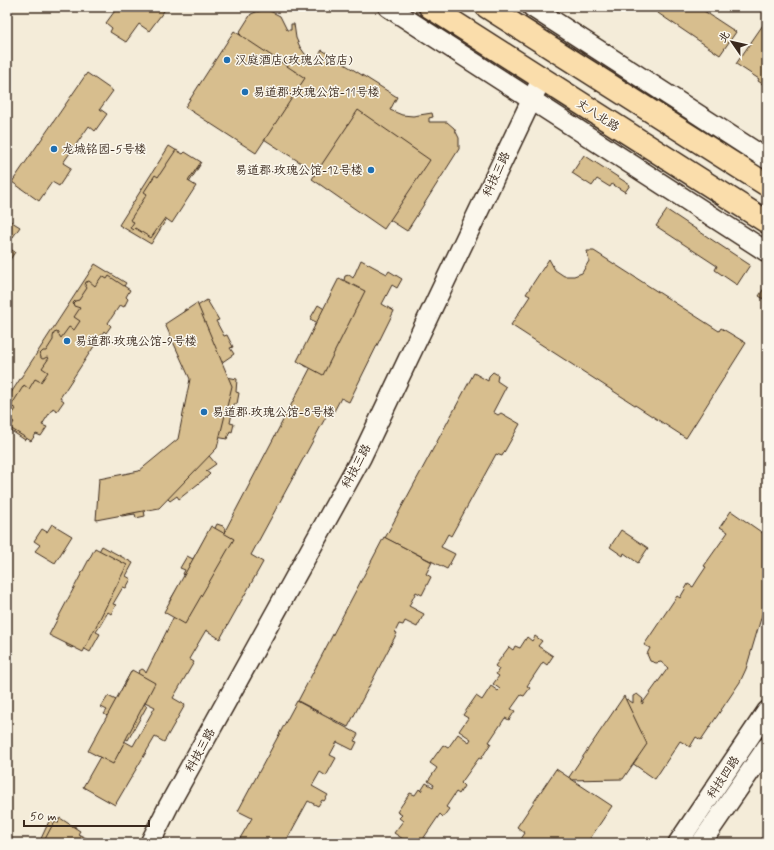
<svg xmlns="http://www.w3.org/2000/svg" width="774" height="850" font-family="Mynerve,'LXGW WenKai TC',sans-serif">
	<rect width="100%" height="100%" fill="#f4ecd9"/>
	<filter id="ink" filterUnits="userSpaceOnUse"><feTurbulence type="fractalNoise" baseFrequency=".025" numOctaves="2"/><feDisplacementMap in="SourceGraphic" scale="8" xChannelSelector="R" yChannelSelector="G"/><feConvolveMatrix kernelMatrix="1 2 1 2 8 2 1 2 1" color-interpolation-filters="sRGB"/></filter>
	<g filter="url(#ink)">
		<g fill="#d7be8e" stroke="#3b2a1e" fill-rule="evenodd">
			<polygon points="115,7 167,7 149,31 139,24 126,42 110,32 112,28 106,23 117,8"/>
			<polygon points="649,7 698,7 736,32 720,55"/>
			<polygon points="266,9 280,16 287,30 291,30 291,24 294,24 296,38 300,47 305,54 314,62 322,50 397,97 390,110 402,115 413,116 432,113 433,117 429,118 429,122 447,122 454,128 459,138 459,149 407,231 200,98 212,81 214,82 216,79 217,77 215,76 233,48 235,50 239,43 237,42 241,35 239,33 251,14 256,12"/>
			<polygon points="767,19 767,87 758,81 759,79 736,64"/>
			<polygon points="234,31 305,78 256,153 185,107"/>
			<polygon points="87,73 113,91 100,109 107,114 95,131 89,126 63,163 71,168 59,186 52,182 39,201 12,182"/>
			<polygon points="358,110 430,160 384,229 312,179"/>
			<polygon points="169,146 200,165 151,244 119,225"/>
			<polygon points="176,150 183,154 185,152 201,162 188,181 196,186 172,223 165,218 151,238 135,228 133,230 130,228 134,222 130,220 147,194 144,192 155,175 158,177"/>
			<polygon points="584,155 630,185 625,192 612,184 610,187 597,179 592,186 572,173"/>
			<polygon points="667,210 750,265 737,285 715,270 717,266 656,226"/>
			<polygon points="7,219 20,227 8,244 7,243"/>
			<polygon points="7,247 15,252 7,264"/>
			<polygon points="587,251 594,251 719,331 721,328 746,343 686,438 511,325 530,296 526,294 549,259 555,270 564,276 574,276 582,273 586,266 589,261"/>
			<path d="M361,260L387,274L389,271L402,279L397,288L392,285L382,304L394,311L349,402L341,398L332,415L328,413L251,555L263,562L262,564L220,639L206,630L189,659L194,662L173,698L185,705L164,742L155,737L115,805L83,787L101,755L98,756L92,752L93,750L97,747L93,745L109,717L104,714L107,710L101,707L108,696L118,701L123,693L120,692L131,672L137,676L139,671L142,669L144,670L146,673L178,608L169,602L185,576L183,574L185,570L180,568L187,556L193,559L210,529L216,533L215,528L217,524L223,526L225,529L224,533L225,531L312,365L307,367L304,365L303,361L308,357L302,354L316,328L314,326L316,322L310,319L318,305L326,310L331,301L328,300L339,280L345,284L344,280L345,276L349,275L353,278ZM134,693L147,699L145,702L155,707L133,746L124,741L122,744L110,738L114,732L128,740L147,706L132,698Z"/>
			<polygon points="95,264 126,283 25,440 7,428 7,399"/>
			<polygon points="102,276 107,279 109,276 130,290 126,297 128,299 124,307 120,305 108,323 111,326 106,333 104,331 60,398 64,401 57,411 53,408 45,420 42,425 47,427 41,436 36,434 31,441 10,428 14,422 9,419 16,409 11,406 24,385 29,389 35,379 41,382 48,372 42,368 49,358 47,357 43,359 41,358 40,354 43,351 46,351 53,340 53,337 54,333 57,332 61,338 69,327 74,330 80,321 74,317 80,308 74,306 73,303 75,301 79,300 87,288 85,285 86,282 89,281 95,286"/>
			<polygon points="339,278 365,291 323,375 297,361"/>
			<polygon points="767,284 767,301 759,296"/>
			<polygon points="207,300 219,320 216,321 224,336 227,335 233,347 230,348 234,354 221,363 223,370 222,376 237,379 236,392 239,393 237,404 234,404 230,423 234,424 232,432 230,431 227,439 211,436 210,445 204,450 216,464 206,471 210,474 208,476 179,499 177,496 170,501 161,492 153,497 142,499 145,516 136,518 135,514 122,516 109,512 102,486 120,481 145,475 192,434 203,375 176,323 186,317 183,313 185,309 191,310"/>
			<polygon points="197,303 232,386 217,448 159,508 96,520 99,479 139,471 178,439 190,379 165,324"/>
			<polygon points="493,372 498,375 497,381 506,387 493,412 498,415 501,413 520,424 502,456 496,454 495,456 451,536 448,534 441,547 455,554 447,569 385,538 474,373 488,381 489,376"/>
			<polygon points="731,511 767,536 767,598 746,669 740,682 701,740 696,737 690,747 680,741 655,779 622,756 624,753 621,750 605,770 599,767 597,768 593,769 589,765 589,762 592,758 590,756 606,734 604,731 627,699 633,703 633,696 637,694 643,699 642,704 668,668 661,662 656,663 650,661 647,654 650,648 644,645 677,596 680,598 688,584 693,587 698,579 706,567 704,566 728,532 720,527"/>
			<polygon points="52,524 72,536 55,563 35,551 40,545 34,541 42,529 47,532"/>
			<polygon points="211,526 234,539 185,624 164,612"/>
			<polygon points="621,530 648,548 638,563 624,553 623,556 610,547"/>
			<polygon points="384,537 432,562 426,574 431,577 422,595 416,592 409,606 424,614 417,627 405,621 403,625 399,624 395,632 397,633 348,727 298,701"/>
			<polygon points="102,546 133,563 126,576 131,579 126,588 123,587 113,604 116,605 111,614 108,612 98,629 96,632 100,634 90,652 76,644 72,648 67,646 66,644 66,640 69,638 61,633 65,627 61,626 67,615 64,613 81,583 86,585 93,574 94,571 89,569"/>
			<polygon points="95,548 127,565 83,652 49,635"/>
			<polygon points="535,636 542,641 538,646 553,656 547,665 543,662 527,686 530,688 524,696 521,695 511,709 515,711 509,720 505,718 489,742 491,743 481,759 479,758 461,783 464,786 459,794 456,792 446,807 449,809 443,817 440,814 423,839 426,841 425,843 412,843 410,841 409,843 394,833 403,821 399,818 402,815 397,812 410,793 415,795 419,789 421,791 426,783 433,787 434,785 428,781 437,768 430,763 443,745 448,748 458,734 469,742 471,739 459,731 468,718 463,715 476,696 482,700 491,686 498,691 500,689 493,684 499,676 496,674 499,669 495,666 509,647 513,650 515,646 520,648 527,637 532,641"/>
			<polygon points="132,670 155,683 113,764 88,751"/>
			<polygon points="624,696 647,744 623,779 567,780"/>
			<polygon points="297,701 358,734 354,741 357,742 353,750 337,742 330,755 336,758 326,776 320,772 312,786 328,795 324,801 322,800 318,806 308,801 285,843 234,843 237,839 239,840 252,818 238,811"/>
			<polygon points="556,769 612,806 587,843 527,843 521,839 525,833 517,827"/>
			<polygon points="51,817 76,827 69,843 39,843"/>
			<polygon points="60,818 80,831 78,834 96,843 43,843 54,822 59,823 58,822"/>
		</g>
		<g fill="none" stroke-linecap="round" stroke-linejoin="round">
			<defs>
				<g id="secondary">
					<polyline points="388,7 767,252"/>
					<polyline points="532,7 767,159"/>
					<polyline points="150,843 169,805 361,458 542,78"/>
					<polyline points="678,843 767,711"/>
					<polyline points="701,843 767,747"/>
				</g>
				<g id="primary">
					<polyline points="430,7 767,222"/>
					<polyline points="487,7 767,185"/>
				</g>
			</defs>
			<use href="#secondary" stroke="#3b2a1e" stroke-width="22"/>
			<use href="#primary" stroke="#3b2a1e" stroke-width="25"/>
			<use href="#secondary" stroke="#fbf7ec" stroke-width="19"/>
			<use href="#primary" stroke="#faddab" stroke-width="22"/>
		</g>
	</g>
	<g fill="#1f6fb2" stroke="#fbf7ec" stroke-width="1.5">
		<circle cx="227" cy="60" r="4"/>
		<circle cx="245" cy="92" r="4"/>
		<circle cx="54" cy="149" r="4"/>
		<circle cx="371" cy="170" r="4"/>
		<circle cx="67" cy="341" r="4"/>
		<circle cx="204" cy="412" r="4"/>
	</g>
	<g text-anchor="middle" stroke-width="3" stroke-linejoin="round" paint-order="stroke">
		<g font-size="12" fill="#3b2a1e" stroke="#fbf7ec" text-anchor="start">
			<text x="235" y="64">汉庭酒店(玫瑰公馆店)</text>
			<text x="253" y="96">易道郡·玫瑰公馆-11号楼</text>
			<text x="62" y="153">龙城铭园-5号楼</text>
			<text x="363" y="174" text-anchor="end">易道郡·玫瑰公馆-12号楼</text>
			<text x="75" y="345">易道郡·玫瑰公馆-9号楼</text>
			<text x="212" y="416">易道郡·玫瑰公馆-8号楼</text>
		</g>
		<g font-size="12" fill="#3b2a1e" stroke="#fbf7ec">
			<text transform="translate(598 115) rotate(33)" y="4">丈八北路</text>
			<text transform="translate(496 174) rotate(-65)" y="4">科技三路</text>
			<text transform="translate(356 466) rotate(-62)" y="4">科技三路</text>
			<text transform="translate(200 750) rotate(-61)" y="4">科技三路</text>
			<text transform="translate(723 777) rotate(-56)" y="4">科技四路</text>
		</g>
	</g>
	<rect width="774" height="850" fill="none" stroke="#fbf7ec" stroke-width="24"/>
	<rect x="12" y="12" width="750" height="826" fill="none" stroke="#3b2a1e" stroke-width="1.5" filter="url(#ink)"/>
	<g transform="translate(732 42) rotate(304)" stroke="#fbf7ec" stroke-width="3" paint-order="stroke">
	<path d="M0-3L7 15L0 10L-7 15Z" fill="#3b2a1e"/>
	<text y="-6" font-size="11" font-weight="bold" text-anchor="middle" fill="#3b2a1e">北</text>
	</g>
	<path d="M24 820v6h125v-6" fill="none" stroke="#3b2a1e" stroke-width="2"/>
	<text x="30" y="820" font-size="12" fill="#3b2a1e" stroke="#fbf7ec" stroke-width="3" paint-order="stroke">50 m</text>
</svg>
